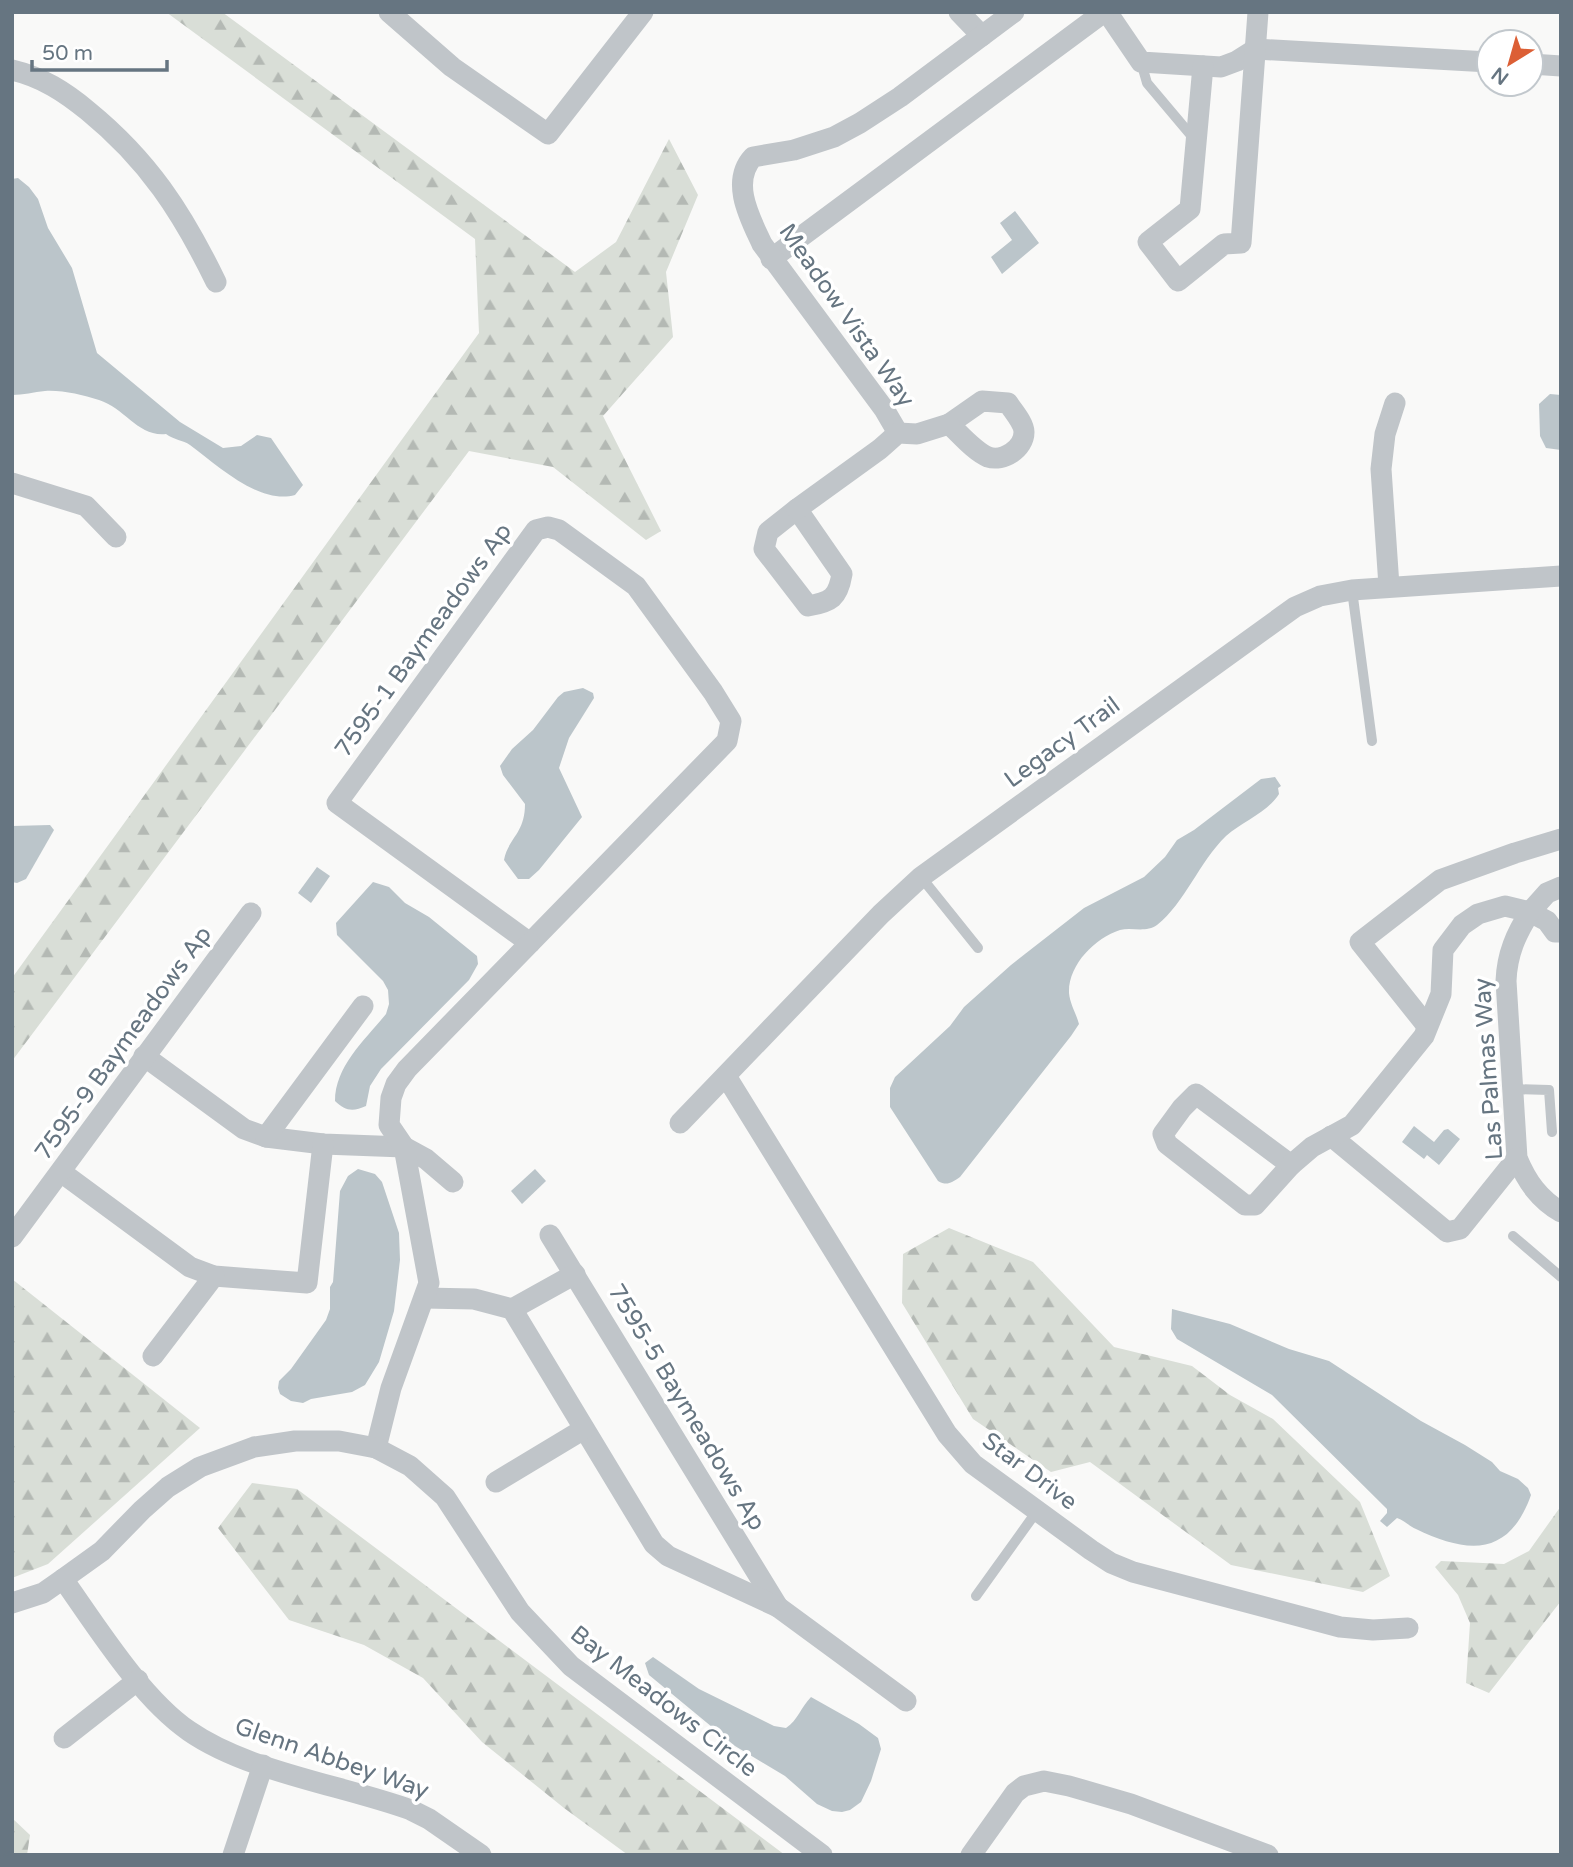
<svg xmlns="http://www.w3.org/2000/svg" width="1573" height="1867" font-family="'Varela Round',sans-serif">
	<defs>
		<pattern id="forest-firs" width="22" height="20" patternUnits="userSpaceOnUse" patternTransform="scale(1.75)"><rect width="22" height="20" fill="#d9ded7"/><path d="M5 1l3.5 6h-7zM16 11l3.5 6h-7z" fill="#b4b9b4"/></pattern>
	</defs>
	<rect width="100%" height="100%" fill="#f9f9f8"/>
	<g fill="url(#forest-firs)">
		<polygon points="166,12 222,12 575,272 616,242 669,139 698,195 666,272 673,337 603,416 661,531 646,540 553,467 469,451 12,1061 12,978 479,333 475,239"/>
		<polygon points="949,1228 1033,1262 1114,1347 1192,1366 1230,1395 1273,1419 1360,1502 1390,1576 1363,1592 1231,1565 1090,1462 1051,1472 973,1419 902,1303 903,1254"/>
		<polygon points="12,1279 200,1428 48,1564 12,1578"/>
		<polygon points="252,1483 297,1489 785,1855 628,1855 564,1808 482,1742 423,1678 364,1645 289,1620 218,1528"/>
		<polygon points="1561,1506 1561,1601 1489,1693 1466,1683 1470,1623 1458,1595 1435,1567 1441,1561 1504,1564 1529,1551"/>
		<polygon points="12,1818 30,1835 27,1855 12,1855"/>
	</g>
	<g fill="#bbc5ca">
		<path d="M18,178L29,187L38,199L48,228L72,268L97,353L180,422L223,448L241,446L257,435L271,438L303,485L295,495C259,505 217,465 190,445C183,440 174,440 166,434C138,437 125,408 99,400C82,395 63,390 45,391C34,392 23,395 12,395V179Z"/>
		<polygon points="1015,211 1039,243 1002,274 991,257 1012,240 1000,223"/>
		<polygon points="1550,394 1561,395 1561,450 1546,448 1540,436 1539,404"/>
		<path d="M583,688L593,693L594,698L569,738L559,768L582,817L539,870L529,879H518L504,860C508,838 525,834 525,804L503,775L500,766L512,749L533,730L558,697L564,692Z"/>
		<path d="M1275,777L1281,786L1278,788L1279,794L1277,797C1264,814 1242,822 1226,836C1199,862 1185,903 1157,925C1146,933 1132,927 1120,930C1095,938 1068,965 1069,993C1070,1004 1076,1013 1079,1024L1071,1036L960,1177C951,1183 947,1186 938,1181L890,1107V1088L895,1077L950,1026L964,1007L1011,965L1084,908L1144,877L1165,857L1177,840L1194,830L1261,779Z"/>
		<polygon points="50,825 54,830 26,879 17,883 12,882 12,826"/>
		<polygon points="317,867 330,876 311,903 298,893"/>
		<path d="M373,882L389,887L405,903L429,917L477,956L478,964L469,980L381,1069L370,1086L366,1106C353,1112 345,1111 335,1101C335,1066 365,1040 386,1014L389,1004L388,990L383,981L337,935L336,923Z"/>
		<polygon points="1414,1126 1434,1142 1444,1130 1448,1129 1460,1139 1439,1165 1427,1155 1424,1159 1402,1142"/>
		<polygon points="358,1169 375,1174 382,1182 399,1233 400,1260 394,1311 379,1362 365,1385 352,1392 311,1399 303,1403 291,1401 280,1394 278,1388 279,1381 291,1369 326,1320 330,1309 330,1287 333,1282 340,1191 348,1176"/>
		<polygon points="535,1169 546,1181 522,1204 511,1191"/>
		<path d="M1172,1309L1230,1324L1289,1349L1329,1361L1421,1421L1465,1445L1492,1462L1500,1471L1518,1479L1528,1488L1531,1495C1509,1557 1468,1554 1416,1529C1409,1526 1404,1520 1397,1518L1387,1527L1380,1521L1387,1513V1509L1272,1395L1177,1339L1171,1329Z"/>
		<path d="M653,1657L699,1689L774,1726L786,1728C798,1720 801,1707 811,1697L859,1724L878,1738L881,1749L871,1781L861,1802L850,1810L842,1812L832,1811L817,1804L785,1776L735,1746L649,1675L645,1663Z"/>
	</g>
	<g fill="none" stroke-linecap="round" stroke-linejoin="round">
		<g stroke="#c0c5c9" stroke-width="10">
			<polyline points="1141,62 1147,83 1195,140"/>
			<polyline points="1352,590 1372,741"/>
			<polyline points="921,877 978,948"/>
			<polyline points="1512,1089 1549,1090 1552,1132"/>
			<polyline points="1513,1236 1561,1277"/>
			<polyline points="976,1596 1037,1511"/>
		</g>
		<g stroke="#c0c5c9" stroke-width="21">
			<polyline points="389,12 452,67 548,134 643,12"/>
			<polyline points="959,12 982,36"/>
			<polyline points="1107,12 1141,62 1221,67 1237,61 1256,49 1489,62"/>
			<polyline points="1531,64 1561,66"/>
			<polyline points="1203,66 1190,209 1148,242 1178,281 1224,244 1241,243 1258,12"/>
			<path d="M12,70C42,77 65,92 88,111C148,160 182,212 216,282"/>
			<polyline points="771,259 1104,12"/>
			<path d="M982,401L1008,403C1013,411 1024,423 1024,432C1024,449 1003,462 988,457C974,451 960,434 949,424Z"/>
			<path d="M898,433L884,409L762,244C750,218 730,182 753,157L794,150L834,137L860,123L900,97L1014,12"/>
			<polyline points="12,483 86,506 116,537"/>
			<path d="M797,509L842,574C838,598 831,602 808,606L764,549L768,532Z"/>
			<polyline points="797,509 880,449 898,433 917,434 949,424"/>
			<polygon points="548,527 559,530 636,586 713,692 731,721 727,741 530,943 337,803 536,530"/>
			<polyline points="1389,586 1381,469 1385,434 1395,403"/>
			<path d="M1561,932H1555L1547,921L1530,912C1516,934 1507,954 1506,981L1517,1158C1527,1182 1539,1199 1561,1212"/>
			<polyline points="1427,1026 1360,942 1440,880 1515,853 1561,839"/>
			<polyline points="144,1056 244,1129 266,1137 323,1144 404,1147 426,1159 453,1182"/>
			<polyline points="726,1076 947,1434 973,1464 1091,1550 1111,1563 1133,1572 1340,1627 1373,1630 1408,1628"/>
			<polygon points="1196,1094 1291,1165 1255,1205 1245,1205 1167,1144 1163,1134 1182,1108"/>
			<polyline points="680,1123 881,914 921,877 1295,607 1320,596 1352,590 1561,576"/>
			<polyline points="1331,1136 1447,1232 1460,1229 1517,1158"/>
			<polyline points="266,1137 363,1006"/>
			<polyline points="1291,1165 1312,1147 1352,1125 1424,1036 1441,994 1443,950 1462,925 1478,914 1505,906 1530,912 1547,893 1561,887"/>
			<polyline points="61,1172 190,1267 214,1276 307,1283 323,1144"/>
			<polyline points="550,1235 778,1607"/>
			<polyline points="12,1237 251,913"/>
			<polyline points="424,1298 474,1299 512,1309 654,1544 668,1556 778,1607 906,1701"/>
			<polyline points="512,1309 575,1274"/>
			<polyline points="153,1356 214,1276"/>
			<polyline points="376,1448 391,1388 429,1283 404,1147 389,1125 391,1098 396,1084 407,1069 530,943"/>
			<polyline points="496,1482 584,1429"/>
			<path d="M63,1579C97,1627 141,1698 189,1731C248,1772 342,1785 411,1810L429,1819L481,1855"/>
			<polyline points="12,1603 43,1593 63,1579 102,1551 142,1510 168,1487 200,1467 254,1447 295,1441 339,1441 376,1448 410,1466 445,1497 520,1612 571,1666 822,1855"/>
			<polyline points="64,1738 138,1680"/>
			<polyline points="233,1855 263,1765"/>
			<polyline points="971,1855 1015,1793 1024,1786 1044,1781 1069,1786 1131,1804 1268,1855"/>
		</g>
	</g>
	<g text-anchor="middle" stroke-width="7" stroke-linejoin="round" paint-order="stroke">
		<g font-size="24" fill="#667581" stroke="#fff">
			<text transform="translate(847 315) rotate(55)" y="8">Meadow Vista Way</text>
			<text transform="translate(423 640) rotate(-54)" y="8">7595-1 Baymeadows Ap</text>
			<text transform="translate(1062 742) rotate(-36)" y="8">Legacy Trail</text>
			<text transform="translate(123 1043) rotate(-54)" y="8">7595-9 Baymeadows Ap</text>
			<text transform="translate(1488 1069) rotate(-94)" y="8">Las Palmas Way</text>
			<text transform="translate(687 1407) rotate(59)" y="8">7595-5 Baymeadows Ap</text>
			<text transform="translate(1030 1471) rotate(37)" y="8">Star Drive</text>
			<text transform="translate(664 1701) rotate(38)" y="8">Bay Meadows Circle</text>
			<text transform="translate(332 1758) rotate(19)" y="8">Glenn Abbey Way</text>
		</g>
	</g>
	<rect width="1573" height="1867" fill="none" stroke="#667581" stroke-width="28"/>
	<g transform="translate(1510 63) rotate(217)"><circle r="33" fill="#ffffff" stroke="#c2c8cd" stroke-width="2"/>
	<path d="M0-5L12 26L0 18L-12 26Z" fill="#dc5f35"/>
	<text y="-10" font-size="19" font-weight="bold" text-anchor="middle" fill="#667581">N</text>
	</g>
	<path d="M32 60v10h135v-10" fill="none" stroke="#667581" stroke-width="3.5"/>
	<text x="42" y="60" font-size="21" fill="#667581" stroke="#ffffff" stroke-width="5" paint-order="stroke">50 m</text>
</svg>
